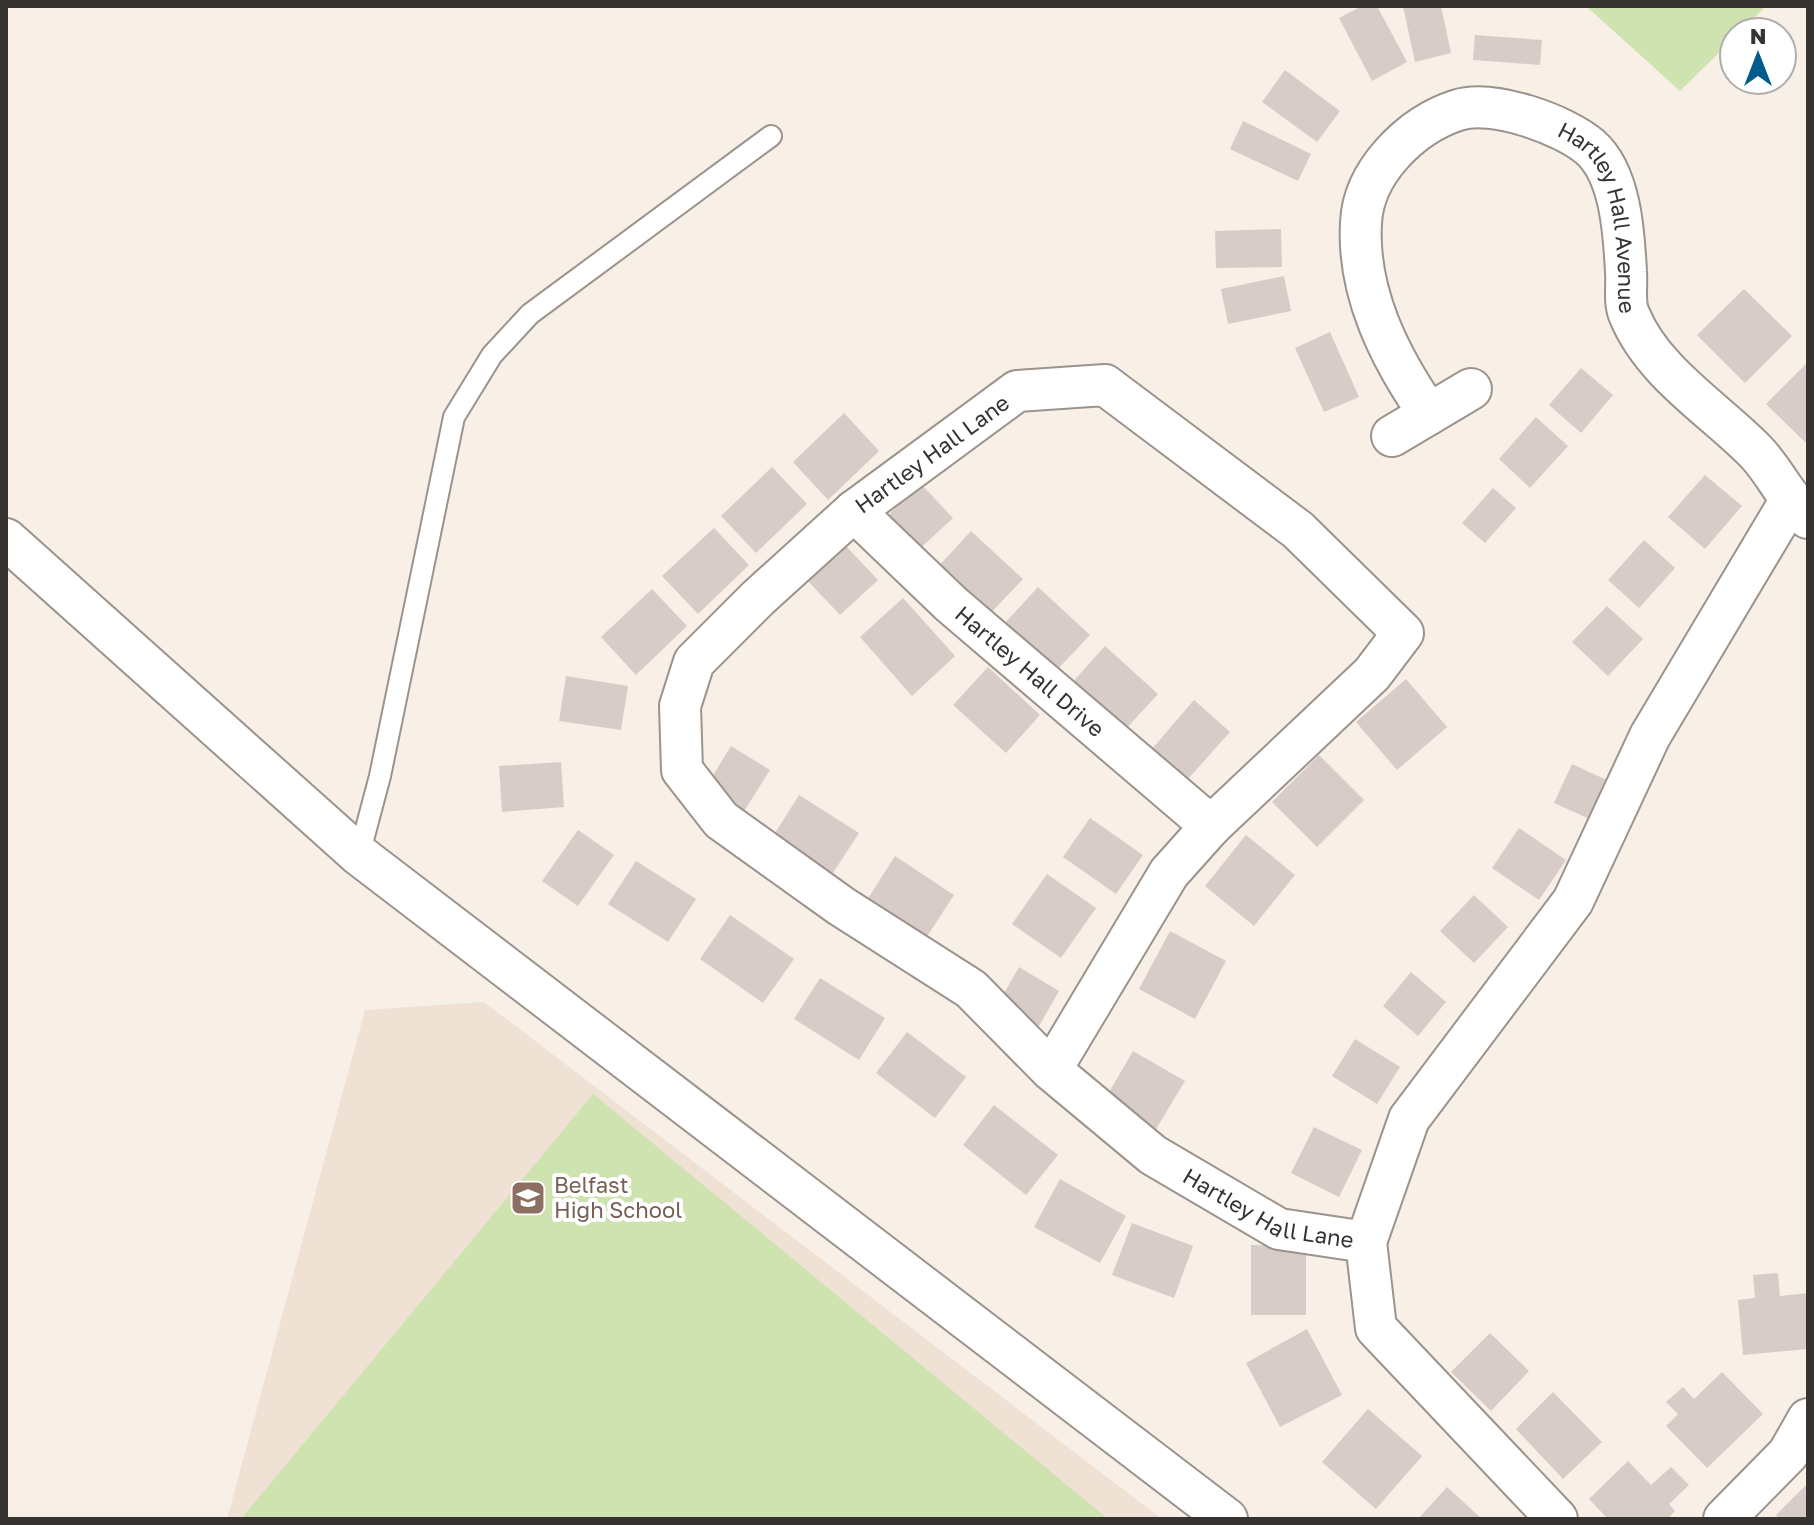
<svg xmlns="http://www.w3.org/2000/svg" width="1814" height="1525" font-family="'Golos Text',sans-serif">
	<rect width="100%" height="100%" fill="#f8efe7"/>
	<polygon fill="#efe1d4" points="484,1002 1162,1519 227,1519 365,1010"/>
	<g fill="#cfe3b0">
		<polygon points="1586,6 1766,6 1740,32 1734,32 1734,38 1680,91"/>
		<polygon points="593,1094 1108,1519 241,1519"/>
	</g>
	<g fill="#d8ccc8">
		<polygon points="1362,6 1377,6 1407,62 1372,81 1339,18"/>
		<polygon points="1403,6 1441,6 1451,53 1415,62"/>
		<polygon points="1475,35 1542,40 1540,65 1473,60"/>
		<polygon points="1285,70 1340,111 1317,142 1262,102"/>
		<polygon points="1243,121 1311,154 1298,181 1230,149"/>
		<polygon points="1281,229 1282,267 1216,268 1215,231"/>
		<polygon points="1284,276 1291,311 1228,324 1221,289"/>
		<polygon points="1744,289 1792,336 1745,383 1697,335"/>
		<polygon points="1330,332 1359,397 1324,412 1295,348"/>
		<polygon points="1808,362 1808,445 1766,404"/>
		<polygon points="1581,368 1613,395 1581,433 1549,405"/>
		<polygon points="844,413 879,451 828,500 793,462"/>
		<polygon points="1536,417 1568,446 1530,488 1499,459"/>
		<polygon points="772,467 807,504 756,553 721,516"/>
		<polygon points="1705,475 1742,506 1705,549 1668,517"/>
		<polygon points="921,484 953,518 915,553 884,519"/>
		<polygon points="1493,488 1516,508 1485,543 1462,523"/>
		<polygon points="714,528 749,565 698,614 662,576"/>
		<polygon points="971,531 1023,579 988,616 936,569"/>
		<polygon points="1644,540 1675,568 1639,608 1608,580"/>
		<polygon points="846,546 878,580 840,615 808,581"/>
		<polygon points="1038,587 1090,635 1055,672 1003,625"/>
		<polygon points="652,589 687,626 636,675 601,637"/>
		<polygon points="903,598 955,656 912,696 860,637"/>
		<polygon points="1607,606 1643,639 1608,676 1572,642"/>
		<polygon points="1105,646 1158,694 1123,732 1071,684"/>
		<polygon points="988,667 1040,715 1006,753 953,705"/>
		<polygon points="566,676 628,686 621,730 559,721"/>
		<polygon points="1406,679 1447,727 1397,770 1356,722"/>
		<polygon points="1194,700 1230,732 1187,780 1152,749"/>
		<polygon points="731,746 770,770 743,813 704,790"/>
		<polygon points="1319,755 1364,800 1317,847 1272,802"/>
		<polygon points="561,762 564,807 502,812 499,766"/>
		<polygon points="1572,764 1611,782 1594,821 1554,803"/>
		<polygon points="799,795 859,833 831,876 772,838"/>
		<polygon points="1090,818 1143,855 1116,894 1063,857"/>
		<polygon points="1519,828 1566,860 1539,900 1492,868"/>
		<polygon points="578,830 614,855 578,906 542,881"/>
		<polygon points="1246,835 1295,875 1254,926 1205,886"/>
		<polygon points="895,856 954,895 926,938 867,900"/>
		<polygon points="636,861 696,899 668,942 608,904"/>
		<polygon points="1047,874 1096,908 1061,958 1012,924"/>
		<polygon points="1474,895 1508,927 1474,963 1440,931"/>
		<polygon points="730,915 794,959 763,1003 700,959"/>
		<polygon points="1170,931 1226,961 1195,1019 1139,989"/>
		<polygon points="1019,967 1059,991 1039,1026 999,1002"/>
		<polygon points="1411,972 1446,1002 1418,1036 1383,1006"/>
		<polygon points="820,978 885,1018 859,1060 794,1019"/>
		<polygon points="907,1032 966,1077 935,1118 876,1073"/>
		<polygon points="1355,1039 1400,1067 1377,1104 1332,1076"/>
		<polygon points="1133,1051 1185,1081 1156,1129 1105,1099"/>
		<polygon points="994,1105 1058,1155 1026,1195 963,1145"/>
		<polygon points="1314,1127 1362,1150 1339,1197 1291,1173"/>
		<polygon points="1060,1179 1126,1216 1100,1263 1034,1227"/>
		<polygon points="1132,1223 1193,1246 1174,1298 1112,1275"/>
		<polygon points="1251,1245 1306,1246 1306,1315 1251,1315"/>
		<polygon points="1778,1273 1780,1296 1808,1293 1808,1349 1743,1355 1738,1300 1755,1298 1753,1275"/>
		<polygon points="1307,1329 1342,1395 1280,1427 1246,1363"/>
		<polygon points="1490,1333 1529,1371 1491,1411 1451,1372"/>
		<polygon points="1722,1372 1763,1414 1707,1468 1666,1426 1678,1414 1666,1402 1683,1387 1694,1399"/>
		<polygon points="1553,1392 1602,1442 1563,1479 1516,1429"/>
		<polygon points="1368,1409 1422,1456 1376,1509 1322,1462"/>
		<polygon points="1628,1461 1651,1485 1671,1467 1689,1485 1669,1504 1675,1511 1667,1519 1608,1519 1589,1499"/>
		<polygon points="1808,1483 1808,1519 1779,1519 1776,1515"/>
		<polygon points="1447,1487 1482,1519 1418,1519"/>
	</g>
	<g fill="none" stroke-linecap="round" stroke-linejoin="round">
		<defs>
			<polyline id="lane" points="359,855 380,776 454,417 492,355 530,314 771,136"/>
			<g id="street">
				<path id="s1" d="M1429,414C1390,358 1357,293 1361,223C1363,172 1411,125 1458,110C1492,99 1563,124 1590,147C1621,174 1624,234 1626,272C1627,285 1624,303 1629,314C1652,372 1714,409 1756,452C1776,473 1786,499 1808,518"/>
				<polyline points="1392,436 1471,389"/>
				<path id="s2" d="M854,511L951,604L1211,826"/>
				<polyline points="6,539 359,855 1227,1519"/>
				<path id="s3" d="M1051,1070L1169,873L1211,826L1372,674L1403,633L1298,530L1105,385L1017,391L854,511L758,598L694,662L680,706L682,770L721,820L841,906L971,989L1051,1070L1153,1155L1279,1229L1366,1242L1376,1328L1557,1519"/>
				<polyline points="1366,1242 1409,1119 1573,901 1650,736 1790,501"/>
				<polyline points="1724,1519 1788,1454 1808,1419"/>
			</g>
		</defs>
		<use href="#lane" stroke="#9b938c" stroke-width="24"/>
		<use href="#street" stroke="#9b938c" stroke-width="44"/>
		<use href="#lane" stroke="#fff" stroke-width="20"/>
		<use href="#street" stroke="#fff" stroke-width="40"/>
	</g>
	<defs>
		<symbol id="school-square" viewBox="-11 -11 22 22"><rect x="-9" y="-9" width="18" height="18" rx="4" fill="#8d6e63" stroke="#fff"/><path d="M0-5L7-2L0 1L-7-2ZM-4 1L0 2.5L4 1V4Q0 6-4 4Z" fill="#fff"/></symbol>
	</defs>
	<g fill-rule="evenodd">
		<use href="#school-square" x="508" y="1178" width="40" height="40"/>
	</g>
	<g text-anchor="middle" stroke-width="8" stroke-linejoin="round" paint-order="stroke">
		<g font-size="22" fill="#363330" stroke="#fff">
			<text dy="8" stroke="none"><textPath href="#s1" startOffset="574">Hartley Hall Avenue</textPath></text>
			<text transform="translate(932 454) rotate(-36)" y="8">Hartley Hall Lane</text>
			<text dy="8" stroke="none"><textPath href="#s2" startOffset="238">Hartley Hall Drive</textPath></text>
			<text dy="8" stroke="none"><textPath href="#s3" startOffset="2316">Hartley Hall Lane</textPath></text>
		</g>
		<g font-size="22" fill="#785e54" stroke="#fff" text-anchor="start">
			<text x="554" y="1193">Belfast<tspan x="554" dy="25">High School</tspan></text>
		</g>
	</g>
	<rect width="1814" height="1525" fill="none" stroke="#363330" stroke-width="16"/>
	<g transform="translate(1758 56)"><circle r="38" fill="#ffffff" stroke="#afadac" stroke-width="2"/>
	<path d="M0-6L14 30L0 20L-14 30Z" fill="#015c8d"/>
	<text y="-12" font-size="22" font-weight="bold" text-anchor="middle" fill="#363330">N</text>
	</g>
</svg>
